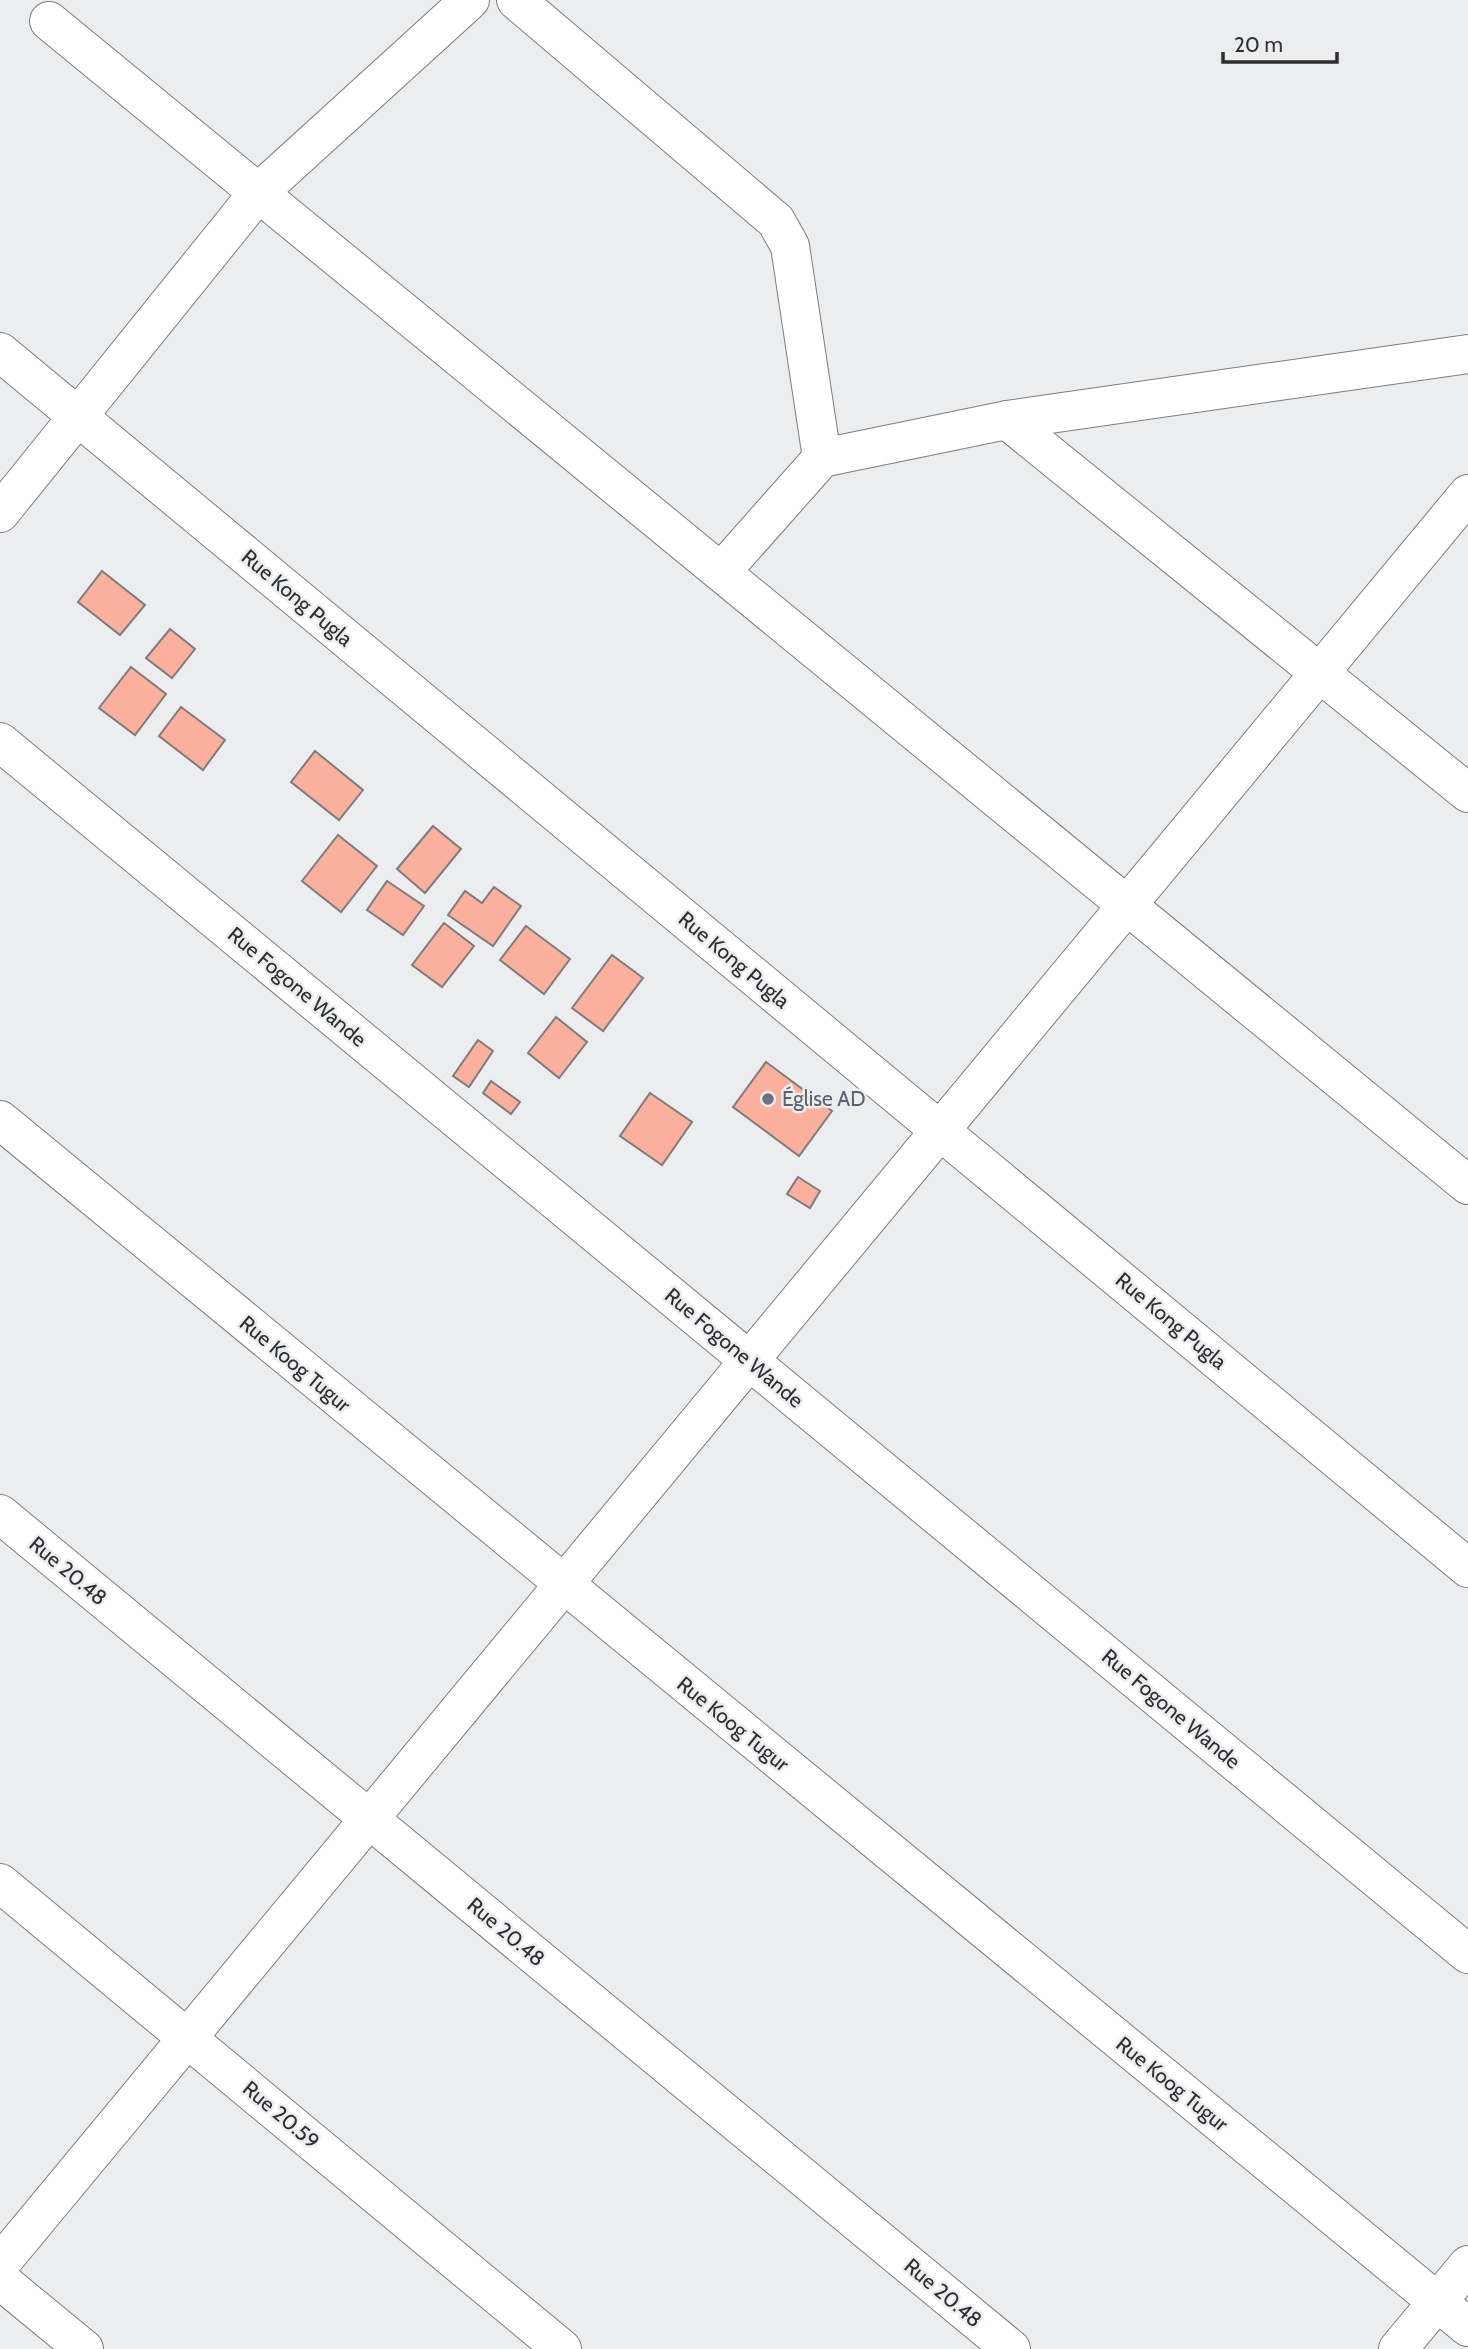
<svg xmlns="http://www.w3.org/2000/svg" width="1468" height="2349" font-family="Cabin,sans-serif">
	<rect width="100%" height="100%" fill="#ecedef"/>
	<g fill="#fab09c" stroke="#7e7c7c" stroke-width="2">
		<polygon points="102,571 145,605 120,635 78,602"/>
		<polygon points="170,629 195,649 172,678 146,658"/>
		<polygon points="131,667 166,694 135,735 99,708"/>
		<polygon points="181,707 225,740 203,770 159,736"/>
		<polygon points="315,751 363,790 339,820 291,782"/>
		<polygon points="433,826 461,849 425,893 397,869"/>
		<polygon points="338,835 377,866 341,912 302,881"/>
		<polygon points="387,881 424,906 403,935 367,910"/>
		<polygon points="494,887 521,906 493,946 448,915 465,891 482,903"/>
		<polygon points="444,923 474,946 442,987 412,965"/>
		<polygon points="526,926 570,959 544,994 500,960"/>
		<polygon points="612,955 643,978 603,1031 572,1008"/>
		<polygon points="556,1017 587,1042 559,1078 528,1053"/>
		<polygon points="478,1040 493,1051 469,1087 453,1076"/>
		<polygon points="766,1062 832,1111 799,1156 733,1107"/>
		<polygon points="491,1081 520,1102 511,1114 483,1093"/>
		<polygon points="650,1093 692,1122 662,1165 620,1136"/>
		<polygon points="798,1177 820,1191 810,1208 787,1194"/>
	</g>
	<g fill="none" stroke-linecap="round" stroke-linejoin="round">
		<defs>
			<g id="street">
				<polyline points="516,0 776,221 790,246 822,458"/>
				<polyline points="49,21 1468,1185"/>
				<polyline points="0,352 1468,1568"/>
				<polyline points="1007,420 1468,793"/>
				<polyline points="0,513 258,193 470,0"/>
				<polyline points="721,572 822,458 1007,420 1468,354"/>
				<polyline points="0,742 1468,1954"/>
				<polyline points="0,1120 1468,2327"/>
				<polyline points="0,1514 1011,2349"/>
				<polyline points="0,1883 562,2349"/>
				<polyline points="0,2264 1468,494"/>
				<polyline points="0,2280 84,2349"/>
				<polyline points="1398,2349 1468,2265"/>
			</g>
		</defs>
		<use href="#street" stroke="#7c7d7e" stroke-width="40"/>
		<use href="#street" stroke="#fff" stroke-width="38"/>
	</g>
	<circle fill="#6b7280" stroke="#ecedef" stroke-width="2.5" cx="768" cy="1099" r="7"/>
	<g text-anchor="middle" stroke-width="5" stroke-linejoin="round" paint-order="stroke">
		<g font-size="21" fill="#2e2e2f" stroke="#ecedef">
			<text transform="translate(297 598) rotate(40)" y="7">Rue Kong Pugla</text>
			<text transform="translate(734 960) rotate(40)" y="7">Rue Kong Pugla</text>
			<text transform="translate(297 987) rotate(40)" y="7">Rue Fogone Wande</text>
			<text transform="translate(1171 1321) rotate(40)" y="7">Rue Kong Pugla</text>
			<text transform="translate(734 1348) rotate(40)" y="7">Rue Fogone Wande</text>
			<text transform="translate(295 1364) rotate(40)" y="7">Rue Koog Tugur</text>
			<text transform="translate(68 1571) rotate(40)" y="7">Rue 20.48</text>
			<text transform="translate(1171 1709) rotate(40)" y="7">Rue Fogone Wande</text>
			<text transform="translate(733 1724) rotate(39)" y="7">Rue Koog Tugur</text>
			<text transform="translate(506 1932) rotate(40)" y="7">Rue 20.48</text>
			<text transform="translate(1172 2084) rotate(39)" y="7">Rue Koog Tugur</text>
			<text transform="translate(281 2115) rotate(40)" y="7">Rue 20.59</text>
			<text transform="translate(943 2293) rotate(40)" y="7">Rue 20.48</text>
		</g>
		<g font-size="21" fill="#5b616d" stroke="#ecedef" text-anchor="start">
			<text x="782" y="1106">Église AD</text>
		</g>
	</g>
	<path d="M1223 52v10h114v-10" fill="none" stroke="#2e2e2f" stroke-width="3.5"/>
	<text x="1234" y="52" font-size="21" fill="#2e2e2f" stroke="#ecedef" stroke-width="5" paint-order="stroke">20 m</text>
</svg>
